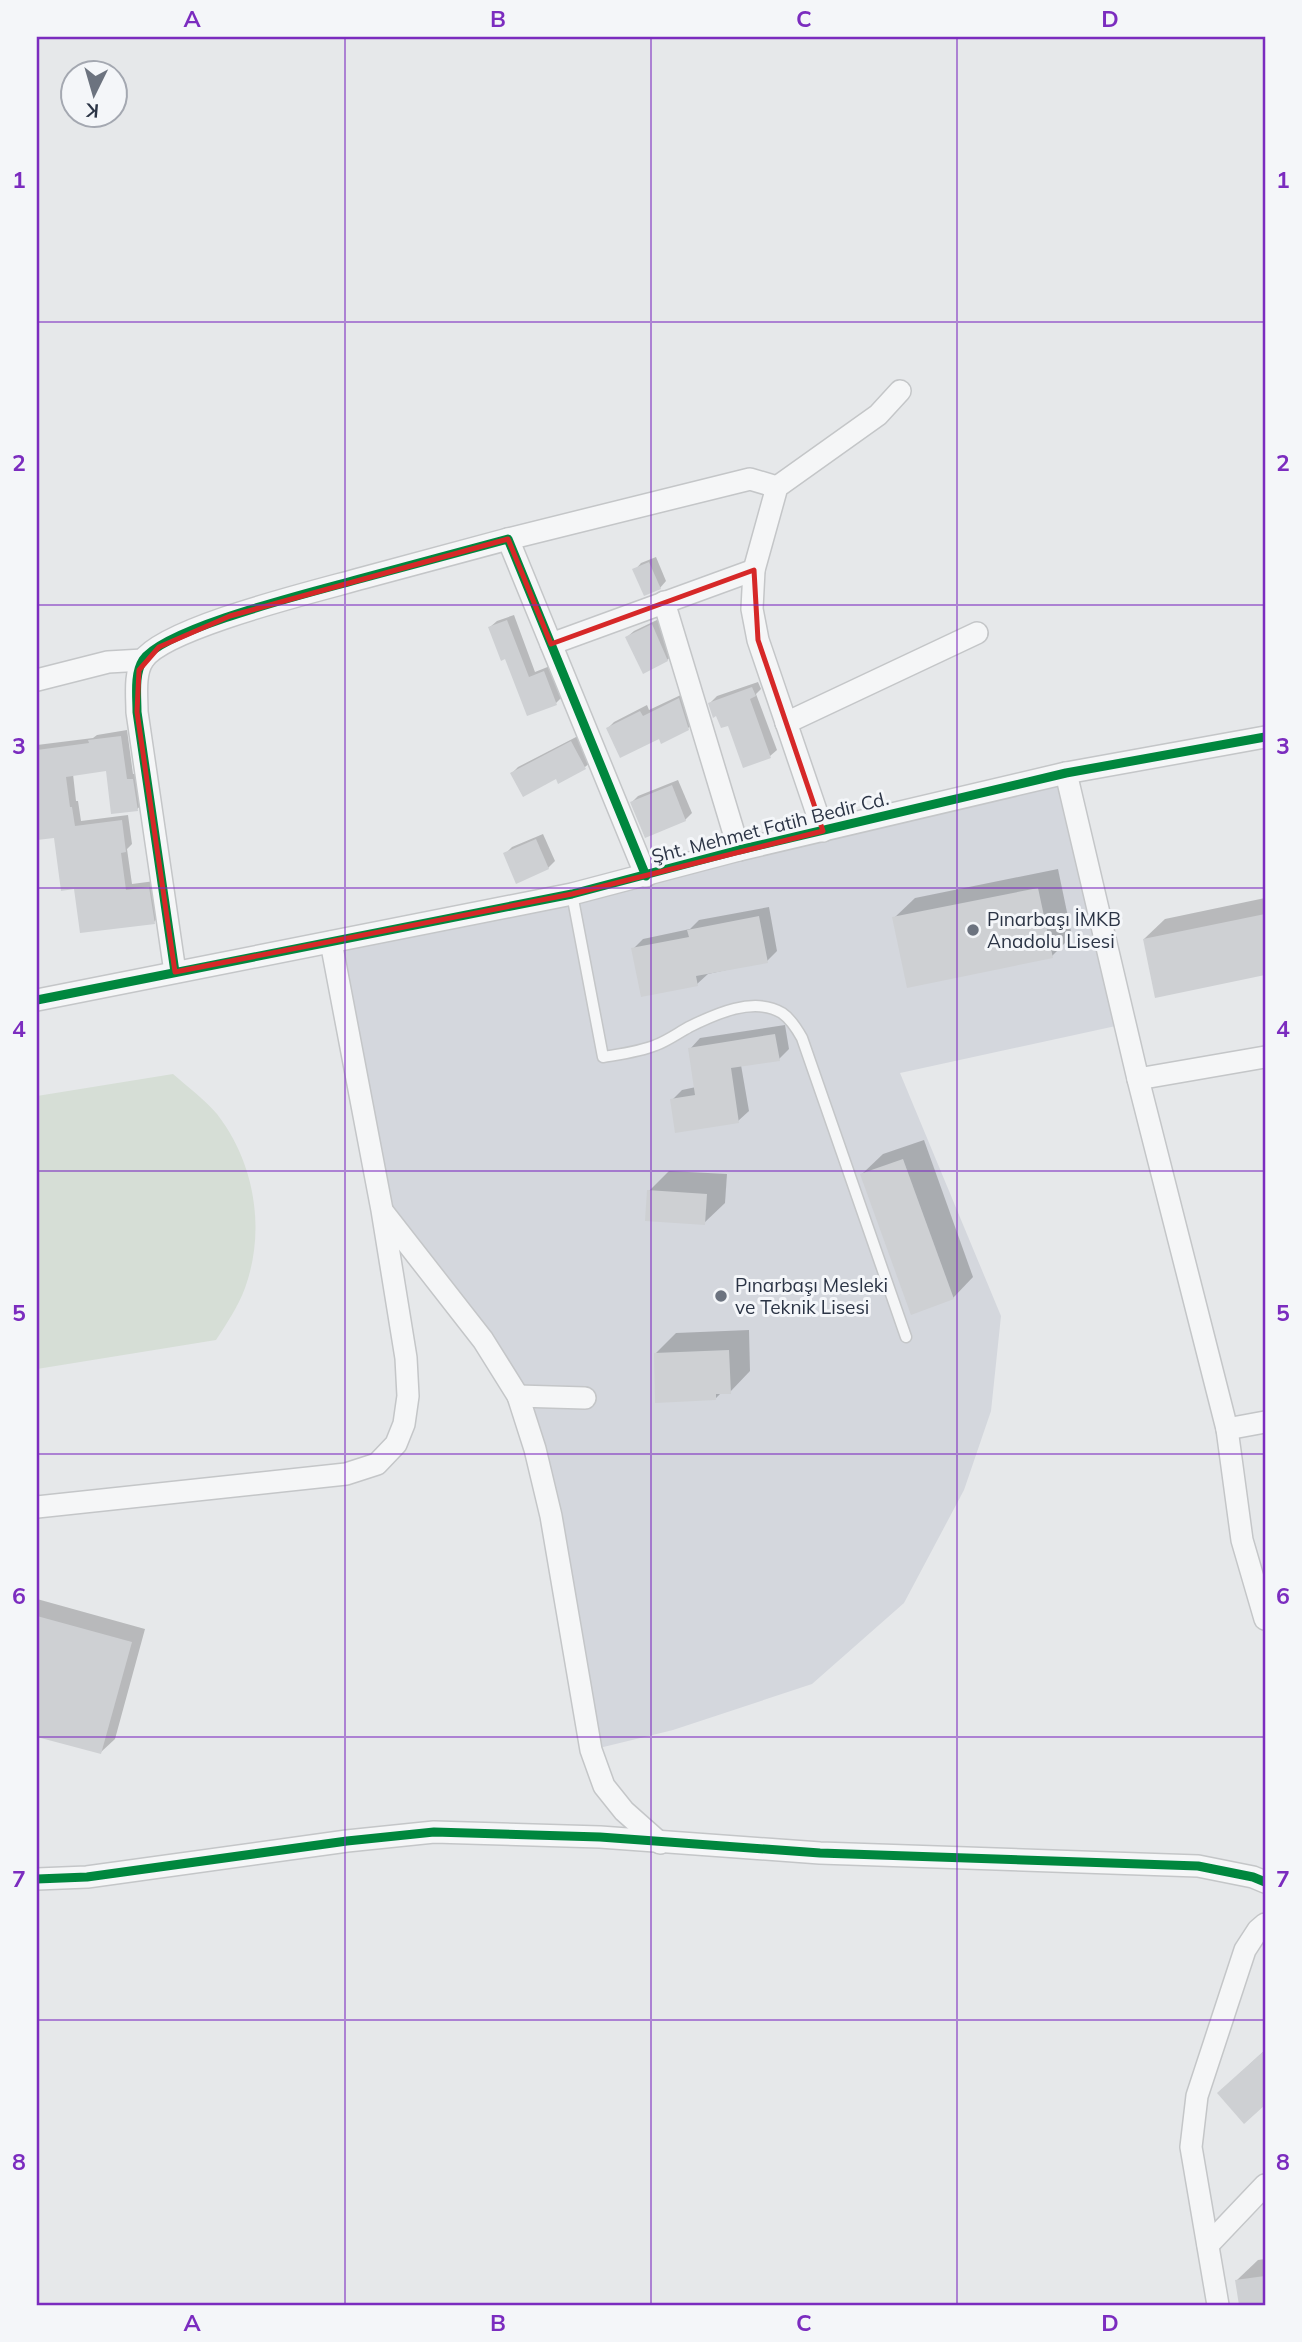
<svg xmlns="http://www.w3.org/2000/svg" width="1302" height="2342" font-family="Mulish,sans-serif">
	<rect width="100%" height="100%" fill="#e6e8ea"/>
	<polygon fill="#d4d7dd" points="1066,773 1125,1024 900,1073 1001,1316 991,1411 964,1490 904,1603 812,1684 673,1730 591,1750 518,1396 382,1210 331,942"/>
	<path fill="#d6ded6" d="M173,1074C188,1087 204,1099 217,1114C255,1163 266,1230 245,1288C238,1307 227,1323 216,1340L37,1369V1096Z"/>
	<g fill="#0003">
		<polygon points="656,557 666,581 660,588 635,570 641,563"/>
		<polygon points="514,615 535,672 550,666 562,697 556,703 506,657 490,627 497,621"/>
		<polygon points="659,619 674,654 667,660 627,637 634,631"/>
		<polygon points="758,682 761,689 756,694 777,750 770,756 729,723 710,703 717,696"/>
		<polygon points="685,693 695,722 688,728 660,736 608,728 614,722 647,705 649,710"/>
		<polygon points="127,730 133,774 140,773 144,803 137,809 107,769 73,774 76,801 78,801 81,821 128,815 132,844 127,849 132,884 155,881 160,915 154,922 76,887 55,836 37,838 37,745 93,738 97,735"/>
		<polygon points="578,736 592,761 585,767 559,782 556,777 512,773 518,767"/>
		<polygon points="678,780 692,813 685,820 632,802 638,796"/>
		<polygon points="543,834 555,861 548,868 505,854 512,847"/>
		<polygon points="1058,869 1072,936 1052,956 894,918 915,898"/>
		<polygon points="1265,898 1265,974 1156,996 1144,939 1165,919"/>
		<polygon points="769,907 777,951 767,961 708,974 697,984 633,949 643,939 690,929 699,920"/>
		<polygon points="785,1025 789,1049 779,1059 741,1065 749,1111 738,1121 672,1100 682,1090 696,1087 690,1049 700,1038"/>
		<polygon points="924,1140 973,1277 953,1298 862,1174 883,1154"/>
		<polygon points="669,1171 727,1174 725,1203 704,1223 649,1191"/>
		<polygon points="749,1330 750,1371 730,1392 722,1392 715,1399 655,1354 676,1333"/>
		<polygon points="37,1599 145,1629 115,1739 101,1752 37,1735"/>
		<polygon points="1265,2050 1265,2103 1245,2121 1219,2093"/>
		<polygon points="1265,2259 1265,2305 1240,2305 1237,2280 1258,2260"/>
	</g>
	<g fill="#ced0d3">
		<polygon points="649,562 661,589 644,596 632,569"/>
		<polygon points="507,620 529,677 544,671 557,705 527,716 505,659 501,661 488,627"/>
		<polygon points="652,624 668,661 643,674 625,637"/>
		<polygon points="752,687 756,696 750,699 771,758 743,768 728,726 721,728 716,716 713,718 708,703"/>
		<polygon points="679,698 689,730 661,744 659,739 620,758 606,728 640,711 643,716"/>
		<polygon points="121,736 127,779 133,779 138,811 111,814 106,771 66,777 70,807 72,807 75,826 122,820 126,852 121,853 126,890 149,887 155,924 80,933 74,889 61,891 54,838 37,840 37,750 89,743 88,740"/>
		<polygon points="571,741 586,769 558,784 556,779 523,797 510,773"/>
		<polygon points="672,785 686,821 645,838 630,802"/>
		<polygon points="536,839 549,869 516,884 503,853"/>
		<polygon points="1038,888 1053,958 907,988 892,917"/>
		<polygon points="1265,914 1265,975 1155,998 1143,939"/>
		<polygon points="759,916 768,963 696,976 698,986 641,997 631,948 689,937 687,930"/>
		<polygon points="775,1034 780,1061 731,1068 739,1123 675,1133 670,1099 695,1095 688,1048"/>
		<polygon points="903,1159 954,1299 911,1315 860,1174"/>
		<polygon points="647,1190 707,1194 705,1225 645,1221"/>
		<polygon points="729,1350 731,1394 716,1394 716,1400 655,1403 654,1353"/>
		<polygon points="37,1616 132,1642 101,1754 37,1737"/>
		<polygon points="1265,2050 1265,2105 1244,2124 1217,2093"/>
		<polygon points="1265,2276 1265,2305 1239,2305 1235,2280"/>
	</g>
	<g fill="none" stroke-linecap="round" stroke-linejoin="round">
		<defs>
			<path id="lane" d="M572,894L603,1057C621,1054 639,1052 656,1045C667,1041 678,1033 689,1027C715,1014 754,996 782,1013C791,1019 797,1029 802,1038L906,1337"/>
			<g id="street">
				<polyline points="508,539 750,479 777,487"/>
				<polyline points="664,602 739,850"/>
				<polyline points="551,644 754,570"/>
				<polyline points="37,680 108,662 143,660"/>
				<polyline points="786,723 977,633"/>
				<polyline points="1066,773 1138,1079 1227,1429 1242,1540 1265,1619"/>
				<polyline points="823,831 758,640 752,609 754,570 777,487 878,415 900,391"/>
				<path d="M175,972L137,712C137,696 134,674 143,660C165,627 321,590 363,578C412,565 460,552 508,539L646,876"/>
				<polyline points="37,1000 572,894 739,850 1066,773 1265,737"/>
				<polyline points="1138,1079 1265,1057"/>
				<polyline points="383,1212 483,1340 518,1396 535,1449 551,1516 591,1750 604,1786 624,1811 660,1843"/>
				<polyline points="518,1396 585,1398"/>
				<polyline points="1227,1429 1265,1422"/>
				<polyline points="37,1507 346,1474 377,1464 396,1444 404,1424 408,1396 406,1358 382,1210 331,942"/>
				<polyline points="37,1879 87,1877 347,1841 434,1832 600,1837 820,1853 1198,1866 1253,1877 1265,1882"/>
				<polyline points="1208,2245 1265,2185"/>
				<polyline points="1218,2305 1191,2147 1197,2096 1245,1950 1258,1930 1265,1924"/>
			</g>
		</defs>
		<use href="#lane" stroke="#c4c6c8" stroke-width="13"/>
		<use href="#street" stroke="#c4c6c8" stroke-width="24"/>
		<use href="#lane" stroke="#f5f6f7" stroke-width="10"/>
		<use href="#street" stroke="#f5f6f7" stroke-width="21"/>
		<defs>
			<g id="cycleway">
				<path d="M175,972L137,712C137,696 134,674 143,660C165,627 321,590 363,578C412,565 460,552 508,539L646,876"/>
				<polyline points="37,1000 572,894 739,850 1066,773 1265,737"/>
				<polyline points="37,1879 87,1877 347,1841 434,1832 600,1837 820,1853 1198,1866 1253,1877 1265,1882"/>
			</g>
		</defs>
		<use href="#cycleway" stroke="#f4f6f9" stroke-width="13"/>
		<use href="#cycleway" stroke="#00873e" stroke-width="9"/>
	</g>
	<path fill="none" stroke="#d62828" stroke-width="5" stroke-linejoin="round" d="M508,539L551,644L754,570L758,640L823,831L572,894L175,972L137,712L139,670L159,647L230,616Z"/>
	<path fill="none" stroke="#7b2cbf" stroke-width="2" stroke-opacity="0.55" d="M345,37V2305M651,37V2305M957,37V2305M37,322H1265M37,605H1265M37,888H1265M37,1171H1265M37,1454H1265M37,1737H1265M37,2020H1265"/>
	<g fill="#6c737f" stroke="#f4f6f9" stroke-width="2.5">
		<circle cx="973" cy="930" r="7"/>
		<circle cx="721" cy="1296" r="7"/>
	</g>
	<g text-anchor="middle" stroke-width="6" stroke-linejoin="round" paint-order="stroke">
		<g font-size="19" fill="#2b3445" stroke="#f4f6f9">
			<text transform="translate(770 827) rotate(-14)" y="7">Şht. Mehmet Fatih Bedir Cd.</text>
		</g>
		<g font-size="19" fill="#2b3445" stroke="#f4f6f9" text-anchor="start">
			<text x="987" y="926">Pınarbaşı İMKB<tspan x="987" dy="22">Anadolu Lisesi</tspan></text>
			<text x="735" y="1292">Pınarbaşı Mesleki<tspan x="735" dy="22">ve Teknik Lisesi</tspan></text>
		</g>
	</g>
	<rect width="1302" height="2342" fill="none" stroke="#f4f6f9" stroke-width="77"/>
	<g transform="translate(94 94) rotate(185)"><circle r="33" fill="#f4f6f9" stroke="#a4a8b1" stroke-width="2"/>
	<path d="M0-5L12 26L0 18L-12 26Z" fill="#6c737f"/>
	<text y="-10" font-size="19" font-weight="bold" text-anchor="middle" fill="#2b3445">K</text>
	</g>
	<rect x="38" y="38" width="1226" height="2266" fill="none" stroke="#7b2cbf" stroke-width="2.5"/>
	<g font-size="23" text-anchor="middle" font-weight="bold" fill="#7b2cbf">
		<text x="192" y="27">A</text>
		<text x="498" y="27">B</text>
		<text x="804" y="27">C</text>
		<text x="1110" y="27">D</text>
		<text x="19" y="188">1</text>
		<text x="1283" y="188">1</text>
		<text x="19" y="471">2</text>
		<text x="1283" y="471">2</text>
		<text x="19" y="754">3</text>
		<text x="1283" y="754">3</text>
		<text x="19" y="1037">4</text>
		<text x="1283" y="1037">4</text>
		<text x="19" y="1321">5</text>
		<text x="1283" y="1321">5</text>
		<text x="19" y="1604">6</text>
		<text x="1283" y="1604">6</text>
		<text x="19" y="1887">7</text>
		<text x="1283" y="1887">7</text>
		<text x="19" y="2170">8</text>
		<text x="1283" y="2170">8</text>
		<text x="192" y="2331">A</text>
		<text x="498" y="2331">B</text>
		<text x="804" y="2331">C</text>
		<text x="1110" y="2331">D</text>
	</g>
</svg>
